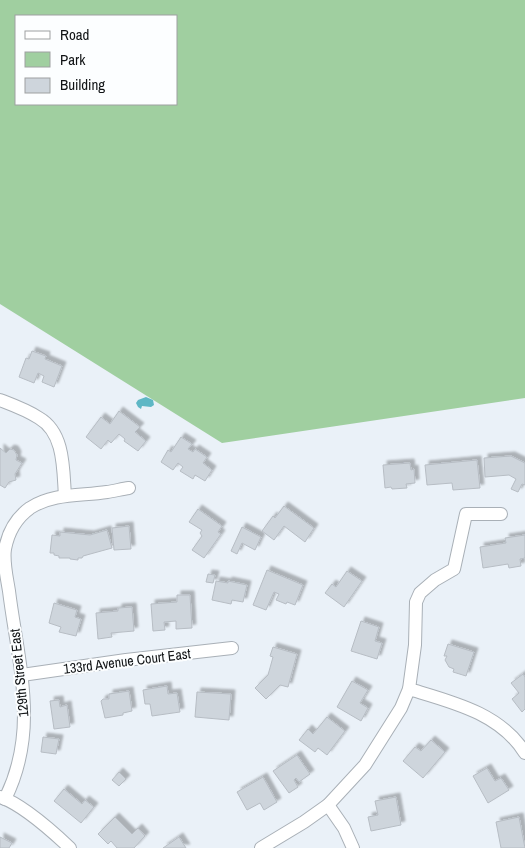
<svg xmlns="http://www.w3.org/2000/svg" width="525" height="848" font-family="'Archivo Narrow',sans-serif">
	<defs>
		<filter id="shadow"><feDropShadow dx="4" dy="-4" stdDeviation="1" flood-color="#0004"/></filter>
	</defs>
	<rect width="100%" height="100%" fill="#eaf1f8"/>
	<path fill="#a0cfa0" fill-rule="evenodd" d="M0,0H525V398L222,443L0,304ZM16,16H176V104H16Z"/>
	<polygon fill="#5eb7c5" points="146,397 153,400 154,405 151,407 142,406 141,409 138,407 136,403 138,400"/>
	<g fill="#ced5dc" stroke="#b7bdc4" filter="url(#shadow)">
		<polygon points="32,351 46,356 45,359 62,366 54,387 42,382 44,376 38,373 34,383 19,377 26,358 29,359"/>
		<polygon points="119,411 140,427 135,432 146,441 138,451 124,441 125,439 119,434 111,443 108,440 101,449 86,437 101,417 110,424"/>
		<polygon points="181,437 192,444 188,449 193,452 195,449 207,457 203,463 212,470 205,481 195,475 193,479 180,471 183,467 178,463 173,470 161,462 168,450 171,452"/>
		<polygon points="0,448 6,453 10,449 14,450 17,455 16,460 22,463 15,474 16,480 9,482 5,488 0,485"/>
		<polygon points="511,456 525,463 525,485 522,484 518,492 511,489 516,479 509,475 485,477 484,458"/>
		<polygon points="477,460 480,488 453,490 452,483 427,485 425,465"/>
		<polygon points="410,463 411,470 414,469 415,483 406,484 407,488 392,489 391,487 385,488 383,465"/>
		<polygon points="284,506 314,528 305,542 284,526 274,540 262,531 273,516 275,518"/>
		<polygon points="198,509 222,526 218,532 221,534 204,558 192,550 202,536 200,533 202,530 189,522"/>
		<polygon points="129,526 131,549 114,550 112,528"/>
		<polygon points="242,527 261,537 255,550 242,543 237,554 231,551"/>
		<polygon points="107,530 112,548 83,556 82,558 78,558 78,560 70,559 70,558 59,558 59,556 54,555 54,553 50,553 52,535 60,536 60,532 90,535"/>
		<polygon points="525,535 525,558 520,559 521,566 509,568 508,564 483,568 480,547 506,543 505,538"/>
		<polygon points="267,570 303,585 295,605 287,602 286,604 276,600 279,594 274,592 266,610 253,605"/>
		<polygon points="347,571 362,581 344,607 325,593 332,584 336,587"/>
		<polygon points="208,574 215,575 213,583 206,582"/>
		<polygon points="216,581 228,583 228,581 247,585 243,602 232,600 231,604 212,600"/>
		<polygon points="177,595 190,595 192,628 176,629 176,621 164,622 165,630 153,631 151,604 177,602"/>
		<polygon points="54,603 77,610 75,617 81,619 76,636 59,632 61,627 49,623"/>
		<polygon points="132,607 134,631 111,633 112,637 98,639 96,613 118,611 118,608"/>
		<polygon points="361,621 379,627 375,641 382,643 377,659 351,651"/>
		<polygon points="448,644 474,652 466,676 453,672 454,669 449,667 445,660 447,656 444,656"/>
		<polygon points="273,647 297,654 288,687 280,685 266,699 255,688 268,675 273,657 270,656"/>
		<polygon points="523,674 525,677 525,709 522,712 512,699 519,693 511,683"/>
		<polygon points="352,681 368,690 360,703 368,708 361,721 337,707"/>
		<polygon points="167,686 168,694 177,693 180,712 152,716 150,704 145,704 143,690"/>
		<polygon points="129,691 132,711 123,713 123,715 105,718 101,701 103,699 109,699 109,694"/>
		<polygon points="197,692 231,694 229,720 195,717"/>
		<polygon points="59,700 60,707 67,705 70,727 54,729 50,701"/>
		<polygon points="327,717 345,731 327,755 318,748 315,752 299,740 308,729 313,734"/>
		<polygon points="43,737 59,739 56,754 41,752"/>
		<polygon points="431,740 445,752 423,778 403,761 415,747 421,751"/>
		<polygon points="297,755 310,774 299,782 296,778 294,780 298,787 289,793 273,771"/>
		<polygon points="487,768 495,781 501,778 509,790 488,803 473,776"/>
		<polygon points="119,772 126,779 119,786 112,780"/>
		<polygon points="263,777 277,802 264,810 260,803 247,810 237,792"/>
		<polygon points="64,789 82,804 85,800 94,807 81,823 54,801"/>
		<polygon points="396,797 401,825 371,831 368,817 378,815 375,801"/>
		<polygon points="115,817 132,834 138,828 145,836 134,848 117,848 111,841 108,844 98,834"/>
		<polygon points="519,817 525,848 501,848 496,822"/>
		<polygon points="0,837 12,843 9,848 0,848"/>
		<polygon points="179,837 186,848 163,848"/>
	</g>
	<g fill="none" stroke-linecap="round" stroke-linejoin="round">
		<defs>
			<g id="street">
				<path d="M0,400C13,405 27,410 39,418C65,433 63,470 65,496"/>
				<polyline points="22,675 126,660 232,648"/>
				<path d="M409,689C452,702 500,713 525,753"/>
				<path d="M0,797C22,804 53,832 70,848"/>
				<path d="M5,799C18,773 24,744 24,715C24,673 14,632 9,591C7,578 3,562 5,549C8,533 16,518 30,508C53,493 81,496 107,492C114,491 122,489 129,488"/>
				<polyline points="328,805 344,828 353,848"/>
				<polyline points="261,848 304,822 328,805 365,765 401,708 409,689 415,645 416,602 420,593 435,580 454,569 466,514 501,514"/>
			</g>
		</defs>
		<use href="#street" stroke="#a9b0b7" stroke-width="14"/>
		<use href="#street" stroke="#fff" stroke-width="12"/>
	</g>
	<g text-anchor="middle" stroke-width="4" stroke-linejoin="round" paint-order="stroke">
		<g font-size="14" fill="#101315" stroke="#fcfeff">
			<text transform="translate(127 661) rotate(-7)" y="5">133rd Avenue Court East</text>
			<text transform="translate(19 673) rotate(-96)" y="5">129th Street East</text>
		</g>
	</g>
	<rect x="15" y="15" width="162" height="90" fill="#fcfeff" stroke="#9ea0a1"/>
	<rect x="25" y="31" width="25" height="8" fill="#ffffff" stroke="#9ea0a1"/>
	<text x="60" y="40" font-size="15" fill="#101315">Road</text>
	<rect x="25" y="52" width="25" height="15" fill="#a0cfa0" stroke="#9ea0a1"/>
	<text x="60" y="65" font-size="15" fill="#101315">Park</text>
	<rect x="25" y="78" width="25" height="15" fill="#ced5dc" stroke="#9ea0a1"/>
	<text x="60" y="90" font-size="15" fill="#101315">Building</text>
</svg>
